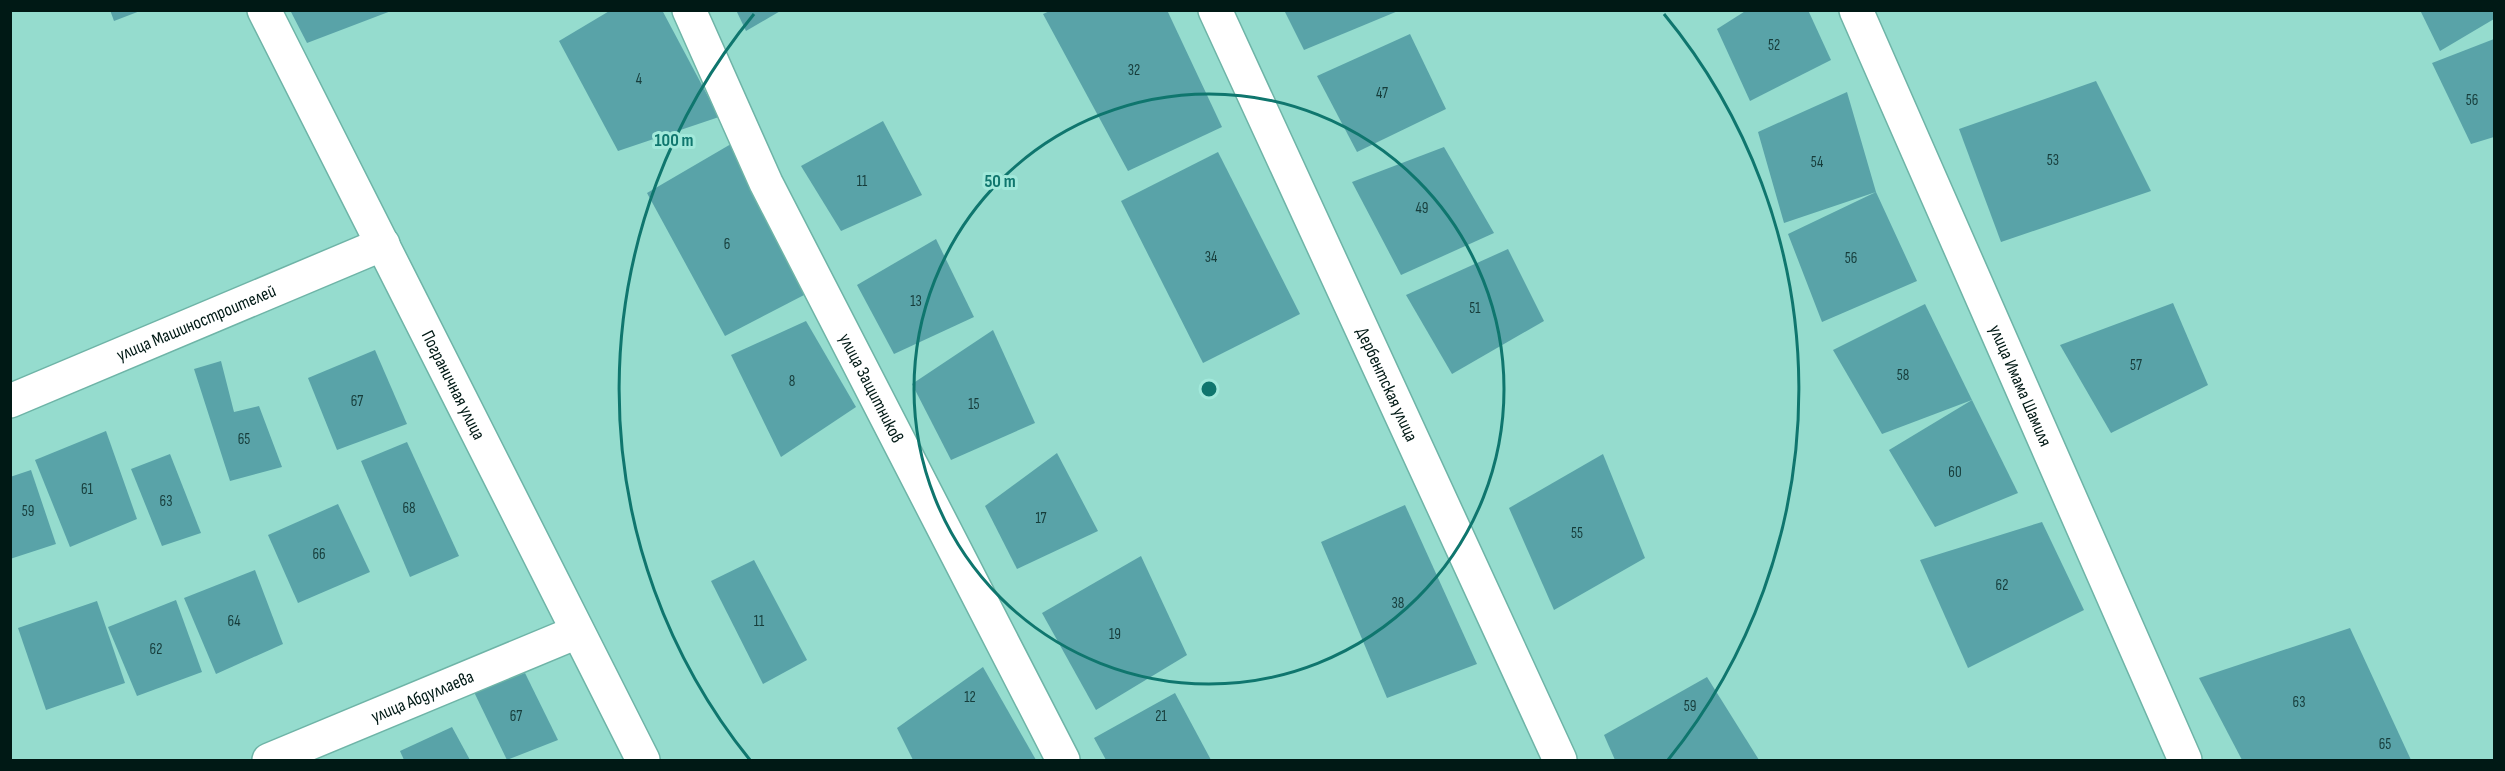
<svg xmlns="http://www.w3.org/2000/svg" width="2505" height="771" font-family="'Sofia Sans Condensed',sans-serif">
	<rect width="100%" height="100%" fill="#95dcce"/>
	<g fill="#59a3a8">
		<polygon points="110,10 140,10 140,11 114,21"/>
		<polygon points="290,10 391,10 391,11 307,43"/>
		<polygon points="611,10 662,10 719,117 618,151 559,41"/>
		<polygon points="736,10 782,10 746,31"/>
		<polygon points="1052,10 1167,10 1222,127 1128,171 1043,14"/>
		<polygon points="1284,10 1398,10 1398,11 1304,50"/>
		<polygon points="1747,10 1808,10 1831,60 1750,101 1717,29"/>
		<polygon points="2420,10 2494,10 2494,19 2440,51"/>
		<polygon points="1410,34 1446,109 1357,152 1317,76"/>
		<polygon points="2494,39 2494,137 2471,144 2432,63"/>
		<polygon points="2096,81 2151,191 2001,242 1959,129"/>
		<polygon points="1847,92 1876,192 1917,281 1822,322 1788,234 1876,192 1784,223 1758,132"/>
		<polygon points="883,121 922,195 841,231 801,166"/>
		<polygon points="731,144 806,294 725,336 647,193"/>
		<polygon points="1444,147 1494,233 1401,275 1352,182"/>
		<polygon points="1218,152 1300,314 1203,363 1121,201"/>
		<polygon points="936,239 974,317 894,354 857,285"/>
		<polygon points="1508,249 1544,321 1452,374 1406,295"/>
		<polygon points="2173,303 2208,385 2111,433 2060,345"/>
		<polygon points="1925,304 1972,400 1882,434 1833,350"/>
		<polygon points="806,321 856,407 781,457 731,355"/>
		<polygon points="993,330 1035,423 951,460 912,384"/>
		<polygon points="375,350 407,424 337,450 308,378"/>
		<polygon points="221,361 234,412 259,406 282,467 230,481 194,369"/>
		<polygon points="1972,400 2018,493 1935,527 1889,450"/>
		<polygon points="106,431 137,519 70,547 35,460"/>
		<polygon points="407,442 459,556 410,577 361,461"/>
		<polygon points="1057,453 1098,531 1017,569 985,506"/>
		<polygon points="170,454 201,533 162,546 131,469"/>
		<polygon points="1603,454 1645,558 1554,610 1509,508"/>
		<polygon points="31,470 56,544 10,559 10,477"/>
		<polygon points="338,504 370,572 298,603 268,535"/>
		<polygon points="1405,505 1477,664 1387,698 1321,542"/>
		<polygon points="2042,522 2084,610 1968,668 1920,560"/>
		<polygon points="1141,556 1187,655 1096,710 1042,613"/>
		<polygon points="754,560 807,660 763,684 711,581"/>
		<polygon points="255,570 283,644 216,674 184,598"/>
		<polygon points="176,600 202,672 137,696 108,627"/>
		<polygon points="97,601 125,683 46,710 18,628"/>
		<polygon points="2350,628 2411,760 2242,760 2199,678"/>
		<polygon points="983,667 1036,760 913,760 897,728"/>
		<polygon points="525,673 558,740 507,760 474,692"/>
		<polygon points="1707,677 1759,760 1615,760 1604,735"/>
		<polygon points="1175,693 1211,760 1106,760 1094,738"/>
		<polygon points="452,727 470,760 404,760 400,751"/>
	</g>
	<g fill="none" stroke-linecap="round" stroke-linejoin="round">
		<defs>
			<g id="minor">
				<path id="s1" d="M264,10L643,760"/>
				<path id="s2" d="M689,10L766,183L1063,760"/>
				<path id="s3" d="M1215,10L1560,760"/>
				<path id="s4" d="M1856,10L2185,760"/>
				<path id="s5" d="M10,401L383,244"/>
				<path id="s6" d="M269,760L577,632"/>
			</g>
		</defs>
		<use href="#minor" stroke="#6eb4a7" stroke-width="36"/>
		<use href="#minor" stroke="#fff" stroke-width="33"/>
	</g>
	<g fill="none" stroke="#0f766e" stroke-width="3">
		<circle cx="1209" cy="389" r="295"/>
		<path d="M750 760A590 590 0 0 1 754 14M1664 14A590 590 0 0 1 1668 760"/>
	</g>
	<g text-anchor="middle" stroke-width="6" stroke-linejoin="round" paint-order="stroke">
		<g font-size="15" fill="#163c3a">
			<text x="1774" y="50">52</text>
			<text x="1134" y="75">32</text>
			<text x="639" y="84">4</text>
			<text x="1382" y="98">47</text>
			<text x="2472" y="105">56</text>
			<text x="2053" y="165">53</text>
			<text x="1817" y="167">54</text>
			<text x="862" y="186">11</text>
			<text x="1422" y="213">49</text>
			<text x="727" y="249">6</text>
			<text x="1211" y="262">34</text>
			<text x="1851" y="263">56</text>
			<text x="916" y="306">13</text>
			<text x="1475" y="313">51</text>
			<text x="2136" y="370">57</text>
			<text x="1903" y="380">58</text>
			<text x="792" y="386">8</text>
			<text x="357" y="406">67</text>
			<text x="974" y="409">15</text>
			<text x="244" y="444">65</text>
			<text x="1955" y="477">60</text>
			<text x="87" y="494">61</text>
			<text x="166" y="506">63</text>
			<text x="409" y="513">68</text>
			<text x="28" y="516">59</text>
			<text x="1041" y="523">17</text>
			<text x="1577" y="538">55</text>
			<text x="319" y="559">66</text>
			<text x="2002" y="590">62</text>
			<text x="1398" y="608">38</text>
			<text x="234" y="626">64</text>
			<text x="759" y="626">11</text>
			<text x="1115" y="639">19</text>
			<text x="156" y="654">62</text>
			<text x="970" y="702">12</text>
			<text x="2299" y="707">63</text>
			<text x="1690" y="711">59</text>
			<text x="516" y="721">67</text>
			<text x="1161" y="721">21</text>
			<text x="2385" y="749">65</text>
		</g>
		<g font-size="18" fill="#001915" stroke="#a2e9db">
			<text dy="6" stroke="none"><textPath href="#s5" startOffset="202">улица Машиностроителей</textPath></text>
			<text dy="6" stroke="none"><textPath href="#s1" startOffset="420">Пограничная улица</textPath></text>
			<text dy="6" stroke="none"><textPath href="#s3" startOffset="412">Дербентская улица</textPath></text>
			<text dy="6" stroke="none"><textPath href="#s4" startOffset="410">улица Имама Шамиля</textPath></text>
			<text dy="6" stroke="none"><textPath href="#s2" startOffset="420">улица Защитников</textPath></text>
			<text dy="6" stroke="none"><textPath href="#s6" startOffset="166">улица Абдуллаева</textPath></text>
		</g>
	</g>
	<circle cx="1209" cy="389" r="9" fill="#0f766e" stroke="#a2e9db" stroke-width="3"/>
	<g font-size="18" text-anchor="middle" font-weight="bold" fill="#0f766e" stroke="#a2e9db" stroke-width="6" stroke-linejoin="round" paint-order="stroke">
		<text x="674" y="146">100 m</text>
		<text x="1000" y="187">50 m</text>
	</g>
	<rect width="2505" height="771" fill="none" stroke="#001915" stroke-width="24"/>
</svg>
